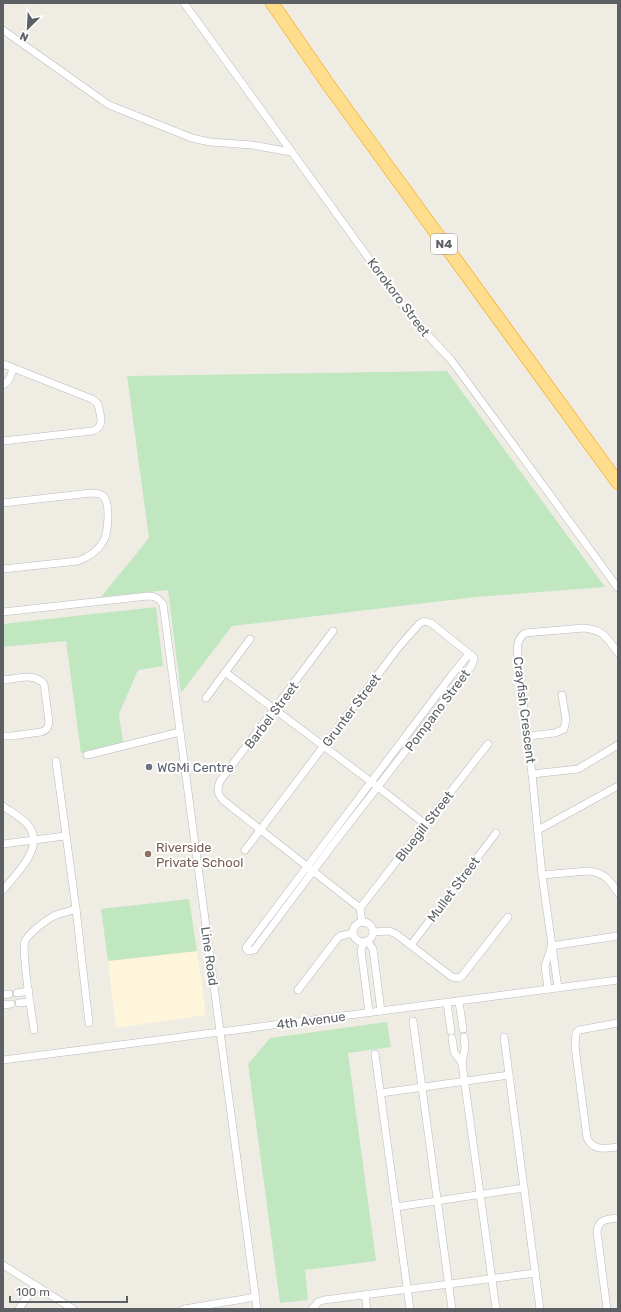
<svg xmlns="http://www.w3.org/2000/svg" width="621" height="1312" font-family="Rubik,sans-serif">
	<rect width="100%" height="100%" fill="#efece4"/>
	<polygon fill="#fef5da" points="197,951 206,1015 116,1028 108,961"/>
	<g fill="#c1e7c0">
		<polygon points="447,371 605,587 476,597 232,626 181,693 168,590 101,597 149,538 127,376"/>
		<polygon points="156,607 163,666 138,670 119,714 123,742 81,753 66,641 3,647 3,624"/>
		<polygon points="189,899 197,951 108,961 101,909"/>
		<polygon points="387,1022 391,1047 348,1053 376,1261 305,1270 308,1300 280,1303 248,1064 270,1038"/>
	</g>
	<g fill="none" stroke-linecap="round" stroke-linejoin="round">
		<defs>
			<g id="street">
				<polyline points="184,3 412,318 451,360 499,425 618,588"/>
				<polyline points="3,30 109,105 192,138 210,142 252,145 291,152"/>
				<path d="M3,364L92,399L98,404C100,415 106,427 92,431L3,441"/>
				<path d="M3,385C10,381 11,375 13,368"/>
				<path d="M3,503L91,493C95,493 100,493 103,496C111,503 108,534 103,542C97,552 89,557 78,561L3,569"/>
				<path d="M3,612L148,596C155,596 158,598 163,604L257,1309"/>
				<path d="M333,631L220,781C217,790 217,794 224,801L360,908L362,923"/>
				<polygon points="468,655 472,656 474,658 472,665 331,847 254,950 248,951 246,948 248,945 451,676"/>
				<polyline points="225,672 378,787 425,824"/>
				<path d="M3,680C16,679 35,672 44,684L49,722C48,728 47,730 41,732L12,736H3"/>
				<polyline points="206,698 250,639"/>
				<polyline points="528,736 555,733 564,729 566,720 562,695"/>
				<polyline points="87,755 180,732"/>
				<polyline points="56,761 76,909 89,1023"/>
				<polyline points="532,774 578,769 618,745"/>
				<path d="M3,806C11,812 21,817 28,825C46,847 16,874 3,890"/>
				<polyline points="538,830 618,786"/>
				<polyline points="3,844 65,836"/>
				<polyline points="245,850 398,648 419,624 424,621 431,623 472,656"/>
				<path d="M542,875L588,871C605,873 609,879 618,893"/>
				<polyline points="360,908 488,744"/>
				<circle cx="363" cy="932" r="10"/>
				<polyline points="373,932 389,931 396,934 452,977 459,978 462,976 508,917"/>
				<polyline points="367,941 373,949 381,1011"/>
				<polyline points="364,942 361,950 369,1012"/>
				<polyline points="411,945 496,833"/>
				<polyline points="551,946 618,936"/>
				<path d="M558,988L542,875L532,774L518,659C517,649 516,640 525,633L584,628C604,630 607,638 618,653"/>
				<polyline points="548,989 545,966 551,948"/>
				<polyline points="298,990 337,939 340,936 353,933"/>
				<polyline points="17,993 29,991"/>
				<polyline points="3,995 9,994"/>
				<polyline points="459,1002 463,1029"/>
				<polyline points="19,1003 30,1002"/>
				<polyline points="447,1003 451,1031"/>
				<polyline points="3,1005 11,1004"/>
				<polyline points="413,1021 452,1309"/>
				<path d="M618,1023L579,1030L576,1033L575,1046L587,1138C594,1152 605,1148 618,1147"/>
				<path d="M34,1030C32,1015 21,952 25,941C28,934 45,921 52,917C59,913 68,912 76,909"/>
				<polyline points="464,1037 465,1048 462,1063 496,1309"/>
				<polyline points="504,1037 540,1309"/>
				<polyline points="452,1038 454,1052 462,1063"/>
				<polyline points="375,1054 410,1309"/>
				<path d="M3,1060C208,1033 413,1008 618,980"/>
				<polyline points="381,1093 509,1075"/>
				<polyline points="396,1207 524,1188"/>
				<polyline points="3,1265 73,1309"/>
				<polyline points="365,1295 367,1309"/>
				<polyline points="19,1309 35,1285"/>
				<polyline points="184,1309 256,1297"/>
				<polyline points="312,1309 318,1302 324,1300 535,1273"/>
				<path d="M607,1309L597,1232C598,1219 607,1219 618,1218"/>
			</g>
			<polyline id="highway" points="272,3 330,87 618,483"/>
		</defs>
		<use href="#street" stroke="#b7babe" stroke-width="8"/>
		<use href="#highway" stroke="#f3a000" stroke-width="14"/>
		<use href="#street" stroke="#fff" stroke-width="7"/>
		<use href="#highway" stroke="#fede8c" stroke-width="13"/>
	</g>
	<circle fill="#6b7280" stroke="#fff" stroke-width="1.5" cx="149" cy="767" r="4"/>
	<circle fill="#8d6e63" stroke="#fff" stroke-width="1.5" cx="148" cy="854" r="4"/>
	<g text-anchor="middle" stroke-width="4" stroke-linejoin="round" paint-order="stroke">
		<rect fill="#fff" stroke="#8d9093" stroke-width="1" x="431" y="234" width="26" height="20" rx="3"/>
		<g font-size="12" font-weight="bold" fill="#5c6065">
			<text x="444" y="248">N4</text>
		</g>
		<g font-size="13" fill="#5c6065" stroke="#fff">
			<text transform="translate(399 297) rotate(53)" y="5">Korokoro Street</text>
			<text transform="translate(351 710) rotate(-53)" y="5">Grunter Street</text>
			<text transform="translate(437 710) rotate(-53)" y="5">Pompano Street</text>
			<text transform="translate(525 710) rotate(83)" y="5">Crayfish Crescent</text>
			<text transform="translate(271 715) rotate(-53)" y="5">Barbel Street</text>
			<text transform="translate(424 826) rotate(-52)" y="5">Bluegill Street</text>
			<text transform="translate(453 889) rotate(-53)" y="5">Mullet Street</text>
			<text transform="translate(210 956) rotate(82)" y="5">Line Road</text>
			<text transform="translate(311 1020) rotate(-7)" y="5">4th Avenue</text>
		</g>
		<g font-size="13" fill="#5b616d" stroke="#fff" text-anchor="start">
			<text x="157" y="772">WGMi Centre</text>
		</g>
		<g font-size="13" fill="#785e54" stroke="#fff" text-anchor="start">
			<text x="156" y="852">Riverside<tspan x="156" dy="15">Private School</tspan></text>
		</g>
	</g>
	<rect width="621" height="1312" fill="none" stroke="#5c6065" stroke-width="8"/>
	<g transform="translate(28 28) rotate(204)" stroke="#ffffff" stroke-width="3" paint-order="stroke">
	<path d="M0-3L7 15L0 10L-7 15Z" fill="#5c6065"/>
	<text y="-6" font-size="11" font-weight="bold" text-anchor="middle" fill="#5c6065">N</text>
	</g>
	<path d="M10 1296v6h117v-6" fill="none" stroke="#5c6065" stroke-width="2"/>
	<text x="16" y="1296" font-size="12" fill="#5c6065" stroke="#ffffff" stroke-width="3" paint-order="stroke">100 m</text>
</svg>
